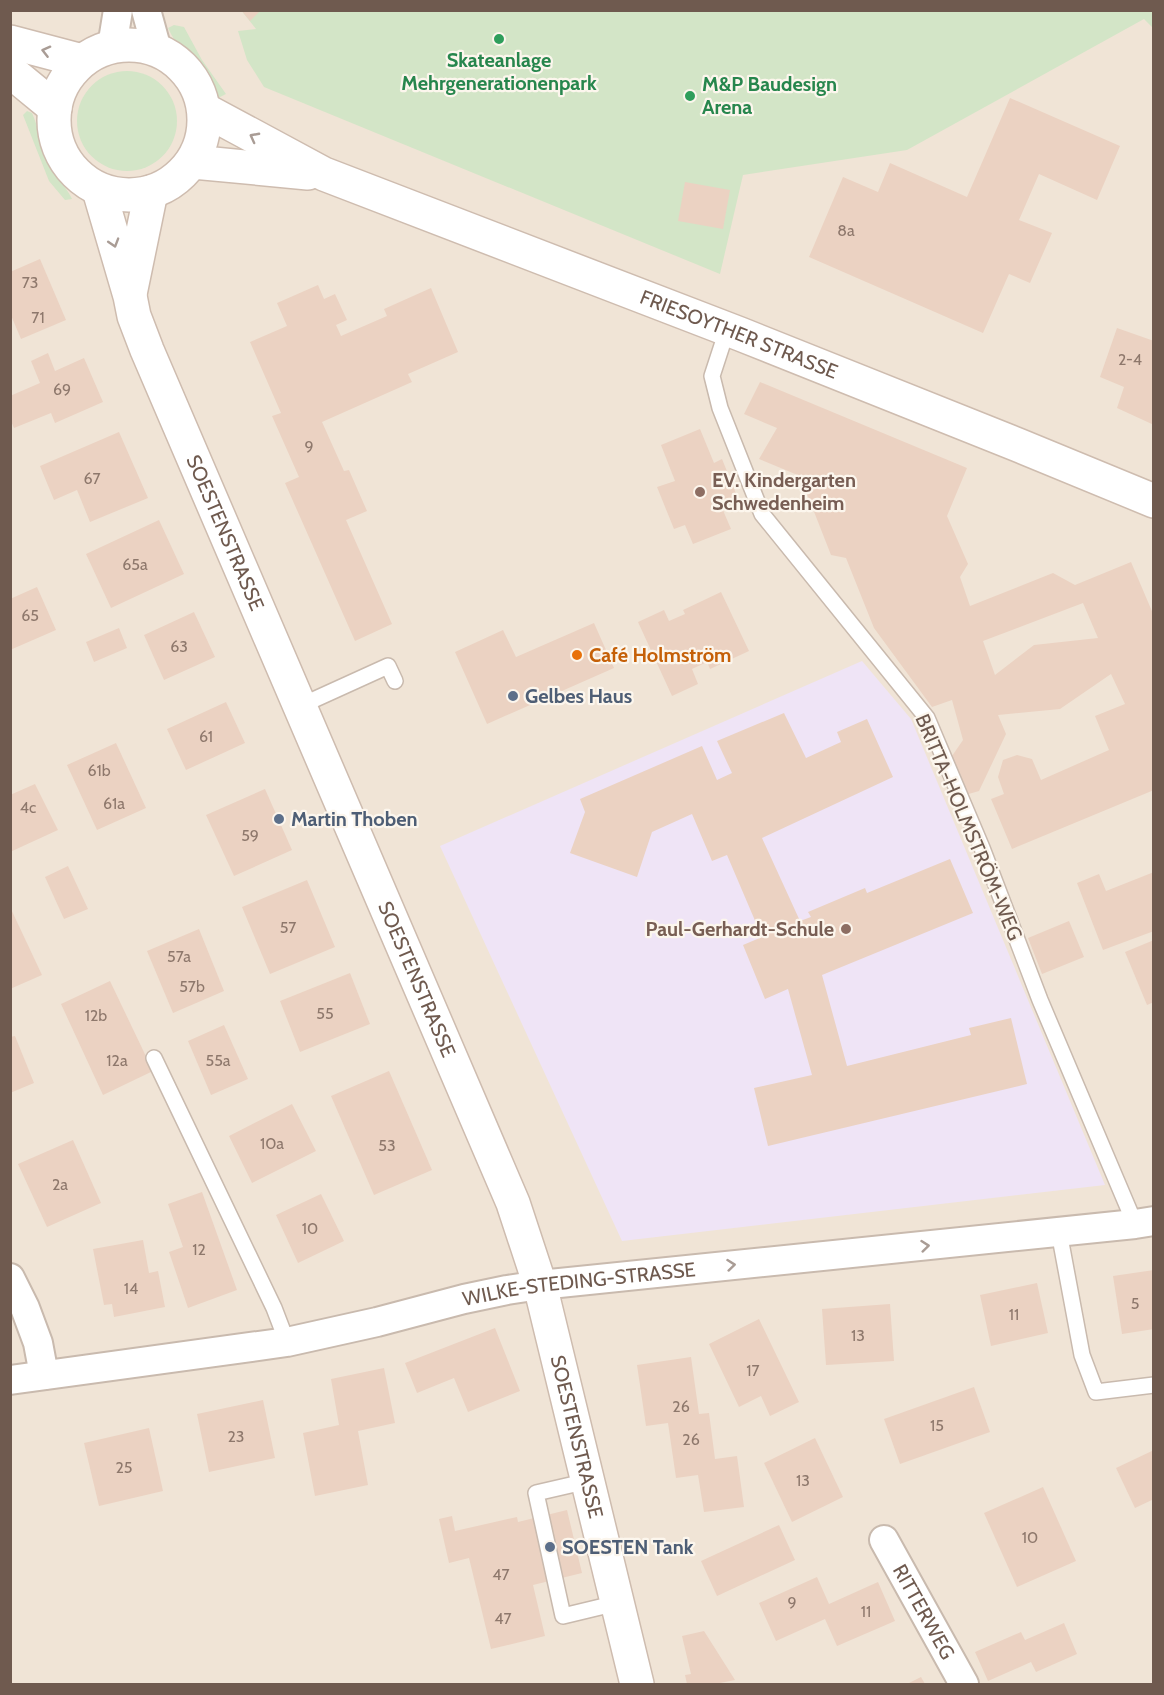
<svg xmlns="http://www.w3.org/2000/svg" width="1164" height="1695" font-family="Cabin,sans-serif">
	<rect width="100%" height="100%" fill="#f9f2e7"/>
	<rect fill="#f0e4d6" x="11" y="11" width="1142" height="1673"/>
	<polygon fill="#efe4f6" points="862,661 911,719 1105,1185 622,1241 440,846"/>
	<g fill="#d3e5c7">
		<polygon points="241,10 1154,11 1153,28 1144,19 907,150 743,175 720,274 264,87 247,60 238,31 256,29"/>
		<path d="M174,25L184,27L202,60L226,94L218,98C209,88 204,76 196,66C184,52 176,45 168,28Z"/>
		<circle cx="127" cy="121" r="50"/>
		<path d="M27,111L32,113C40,131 42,150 51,167C56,179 67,187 72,199L65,200L49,181L23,115Z"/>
	</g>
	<g fill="#ebd2c2" fill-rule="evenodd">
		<polygon points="241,10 261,10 250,21"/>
		<polygon points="1010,98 1120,146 1097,200 1039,174 1019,220 1052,233 1030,283 1009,274 983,333 809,257 843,177 878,192 890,163 967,197"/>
		<polygon points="685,182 730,190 723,229 678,221"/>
		<polygon points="40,259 66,320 21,339 10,313 10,272"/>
		<polygon points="318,285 324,299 335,294 347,320 336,325 341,336 387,316 384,309 431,288 458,352 408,374 412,382 322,422 344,471 349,470 367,511 346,520 392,624 355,641 285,483 299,477 272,416 281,413 250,342 287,326 277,303"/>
		<polygon points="1117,328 1154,341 1154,425 1117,408 1124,387 1100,377"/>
		<polygon points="48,353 55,371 84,358 103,402 55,423 51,413 14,428 10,419 10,396 40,383 31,361"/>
		<path d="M760,382L967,468L947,516L968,564L960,577L970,606L1053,573L1075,585L1131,562L1154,616V790L1012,849L991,799L1004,794L998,777L1003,760L1017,755L1032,759L1041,780L1109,750L1095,716L1125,704L1111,674L1060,709L998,715L1006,734L979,791L965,795L952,756L963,740L952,700L932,707L874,628L846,558L831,555L800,476L759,459L777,428L744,414ZM1083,603L1098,638L1034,645L995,675L983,641Z"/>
		<polygon points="700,429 714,463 722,459 739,501 722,508 731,529 693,544 685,525 674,529 657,487 675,481 661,445"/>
		<polygon points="119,432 148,498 90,522 77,490 54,500 40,466"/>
		<polygon points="159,520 184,574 111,608 86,554"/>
		<polygon points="37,587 56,630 10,650 10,599"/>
		<polygon points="721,592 749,651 710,669 707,662 692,669 698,684 672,696 638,622 664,610 669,621 685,614 683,610"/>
		<polygon points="194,612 215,657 164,680 144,635"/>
		<polygon points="594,623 614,668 487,724 455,652 503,630 516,657"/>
		<polygon points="119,628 127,648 94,662 86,642"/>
		<polygon points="226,702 245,743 186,770 167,729"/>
		<polygon points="784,713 806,758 841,742 837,732 867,719 893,777 762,838 800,921 811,917 808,912 865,888 867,893 950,859 973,913 822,975 847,1066 971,1035 969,1028 1011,1018 1027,1084 768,1146 754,1088 812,1075 788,989 765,999 743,945 762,937 727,855 712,861 692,814 652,832 637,877 570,853 585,812 580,799 702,746 717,780 732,773 717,741"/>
		<polygon points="116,743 146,808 97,830 67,765"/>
		<polygon points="35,784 58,830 10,852 10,795"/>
		<polygon points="265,789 292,850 234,876 206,815"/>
		<polygon points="68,866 88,909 64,919 45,877"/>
		<polygon points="1154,872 1154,931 1103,950 1077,883 1099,874 1106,891"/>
		<polygon points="307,880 335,947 270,974 242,907"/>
		<polygon points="10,907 42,975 10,989"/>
		<polygon points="1069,921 1084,957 1042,974 1028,938"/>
		<polygon points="199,929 224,991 173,1013 147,951"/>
		<polygon points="1154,940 1154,1002 1147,1005 1125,952"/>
		<polygon points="350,973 370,1024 300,1052 280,1001"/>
		<polygon points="110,981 153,1071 103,1095 61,1004"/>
		<polygon points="224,1025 248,1079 211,1095 188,1041"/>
		<polygon points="15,1036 34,1083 10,1093 10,1037"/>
		<polygon points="389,1071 432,1170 374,1195 331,1096"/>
		<polygon points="292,1104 316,1151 252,1183 229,1136"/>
		<polygon points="73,1140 101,1203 47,1227 18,1164"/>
		<polygon points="202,1192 237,1290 188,1308 169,1252 183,1247 168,1204"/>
		<polygon points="321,1194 344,1241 298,1263 276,1215"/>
		<polygon points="143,1240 149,1273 158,1271 165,1307 114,1317 112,1304 104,1305 93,1249"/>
		<polygon points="1154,1270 1154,1329 1122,1334 1113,1276"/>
		<polygon points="1037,1283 1048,1333 991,1346 980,1295"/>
		<polygon points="890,1304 894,1361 826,1365 822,1309"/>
		<polygon points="759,1319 799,1402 770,1416 761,1396 739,1407 709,1344"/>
		<polygon points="495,1328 520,1391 468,1412 454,1378 417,1393 405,1363"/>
		<polygon points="691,1357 699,1414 709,1413 715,1459 737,1456 744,1507 704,1512 698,1475 676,1478 668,1423 646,1426 637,1365"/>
		<polygon points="384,1368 395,1423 358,1431 368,1485 315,1496 303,1433 339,1425 331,1379"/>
		<polygon points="974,1387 990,1432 900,1464 884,1419"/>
		<polygon points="263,1400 275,1458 209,1472 197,1414"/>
		<polygon points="149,1428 163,1491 99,1506 84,1443"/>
		<polygon points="815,1438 843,1497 792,1522 764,1463"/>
		<polygon points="1154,1450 1154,1499 1135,1508 1116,1468"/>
		<polygon points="1043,1487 1076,1561 1017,1587 984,1513"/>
		<polygon points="567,1510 582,1573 533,1585 545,1636 491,1649 469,1558 449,1563 439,1519 452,1516 455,1531 517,1517 518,1522"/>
		<polygon points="779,1525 795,1560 717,1596 701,1561"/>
		<polygon points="817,1577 829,1604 878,1582 895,1621 837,1646 825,1619 776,1641 759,1603"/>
		<polygon points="1064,1623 1077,1654 1036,1672 1031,1662 988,1681 975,1652 1021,1632 1025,1640"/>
		<polygon points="704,1631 735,1680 715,1684 687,1684 685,1675 691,1674 682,1636"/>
		<polygon points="921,1677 925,1684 907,1684"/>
	</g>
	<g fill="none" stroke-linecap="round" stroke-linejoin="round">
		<defs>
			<g id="lane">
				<polyline points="727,330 712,376 720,408 762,514 927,718 982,848 1040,1000 1135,1224"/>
				<polyline points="300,706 388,666 395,681"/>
				<polyline points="154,1058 274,1308 287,1342"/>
				<polyline points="1059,1232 1082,1355 1096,1392 1154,1385"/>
				<polyline points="588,1481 536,1493 563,1616 617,1603"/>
			</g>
			<g id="street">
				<polyline points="146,10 157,50"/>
				<polyline points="112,47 118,10"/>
				<polyline points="10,1278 25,1308 38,1343 44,1375"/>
				<path id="s1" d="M10,1380L287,1342L377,1322L464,1299L507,1290L540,1285L1135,1224L1154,1221"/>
				<path id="s2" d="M884,1540L964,1684"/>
			</g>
			<g id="secondary">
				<polyline points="10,42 82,61"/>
				<circle cx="129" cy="120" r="75"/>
				<polyline points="10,71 55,108"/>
				<path id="s3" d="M205,110L324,174L740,334L1018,445L1154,501"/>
				<polyline points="193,162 308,173"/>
				<path id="s4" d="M99,190L130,296L134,316L147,350L513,1203L540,1285L637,1684"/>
				<polyline points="130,294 151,192"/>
			</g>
		</defs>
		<use href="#lane" stroke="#c9baae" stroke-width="18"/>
		<use href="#street" stroke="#c9baae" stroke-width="32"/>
		<use href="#secondary" stroke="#cebcaf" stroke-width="36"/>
		<use href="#lane" stroke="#fff" stroke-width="15"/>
		<use href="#street" stroke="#fff" stroke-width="28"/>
		<use href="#secondary" stroke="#fff" stroke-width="33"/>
	</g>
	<defs><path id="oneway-chevron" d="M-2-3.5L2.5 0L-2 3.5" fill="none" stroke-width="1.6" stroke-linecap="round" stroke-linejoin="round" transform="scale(1.5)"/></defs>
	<g stroke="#a99c95">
		<use href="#oneway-chevron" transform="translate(46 51) rotate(-166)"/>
		<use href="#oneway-chevron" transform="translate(254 137) rotate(-152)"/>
		<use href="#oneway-chevron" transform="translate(114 243) rotate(73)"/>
		<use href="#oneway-chevron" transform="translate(925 1246) rotate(-6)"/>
		<use href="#oneway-chevron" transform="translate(731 1265) rotate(-6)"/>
	</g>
	<g fill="#2e9e5b" stroke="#fcf6ed" stroke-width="2">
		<circle cx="499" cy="39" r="6"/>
		<circle cx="690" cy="96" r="6"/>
	</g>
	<g fill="#8d6e63" stroke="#fcf6ed" stroke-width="2">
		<circle cx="700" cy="492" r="6"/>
		<circle cx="846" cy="929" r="6"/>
	</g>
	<circle fill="#e8710a" stroke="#fcf6ed" stroke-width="2" cx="577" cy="655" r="6"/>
	<g fill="#5c6f8a" stroke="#fcf6ed" stroke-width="2">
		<circle cx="513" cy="696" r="6"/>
		<circle cx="279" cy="819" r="6"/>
		<circle cx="550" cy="1547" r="6"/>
	</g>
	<g text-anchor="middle" stroke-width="4.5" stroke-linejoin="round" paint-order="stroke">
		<g font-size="16" fill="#8e786c">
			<text x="846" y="236">8a</text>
			<text x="30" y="288">73</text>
			<text x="38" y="323">71</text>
			<text x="1130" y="365">2-4</text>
			<text x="62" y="395">69</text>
			<text x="309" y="452">9</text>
			<text x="92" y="484">67</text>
			<text x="135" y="570">65a</text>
			<text x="30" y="621">65</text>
			<text x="179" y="652">63</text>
			<text x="206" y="742">61</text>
			<text x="99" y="776">61b</text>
			<text x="114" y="809">61a</text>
			<text x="28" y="813">4c</text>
			<text x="250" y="841">59</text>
			<text x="288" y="933">57</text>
			<text x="179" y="962">57a</text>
			<text x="192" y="992">57b</text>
			<text x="325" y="1019">55</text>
			<text x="96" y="1021">12b</text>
			<text x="117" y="1066">12a</text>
			<text x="218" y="1066">55a</text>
			<text x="272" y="1149">10a</text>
			<text x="387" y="1151">53</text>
			<text x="60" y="1190">2a</text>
			<text x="310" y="1234">10</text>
			<text x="199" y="1255">12</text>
			<text x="131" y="1294">14</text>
			<text x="1135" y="1309">5</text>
			<text x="1014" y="1320">11</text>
			<text x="858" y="1341">13</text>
			<text x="753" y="1376">17</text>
			<text x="681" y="1412">26</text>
			<text x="937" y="1431">15</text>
			<text x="236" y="1442">23</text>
			<text x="691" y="1445">26</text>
			<text x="124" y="1473">25</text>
			<text x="803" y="1486">13</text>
			<text x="1030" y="1543">10</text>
			<text x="501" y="1580">47</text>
			<text x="792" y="1608">9</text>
			<text x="866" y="1617">11</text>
			<text x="503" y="1624">47</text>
		</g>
		<g font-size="20" font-weight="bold" fill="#27864d" stroke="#fcf6ed">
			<text x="499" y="67">Skateanlage<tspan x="499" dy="23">Mehrgenerationenpark</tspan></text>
			<text x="702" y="91" text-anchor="start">M&amp;P Baudesign<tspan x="702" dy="23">Arena</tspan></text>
		</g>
		<g font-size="20" fill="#6f5a4f" stroke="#fcf6ed">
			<text dy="7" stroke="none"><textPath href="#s3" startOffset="580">FRIESOYTHER STRASSE</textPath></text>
			<text dy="7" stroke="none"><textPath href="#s4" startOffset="366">SOESTENSTRASSE</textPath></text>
			<text transform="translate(969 827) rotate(67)" y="7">BRITTA-HOLMSTRÖM-WEG</text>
			<text dy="7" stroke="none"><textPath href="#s4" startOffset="852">SOESTENSTRASSE</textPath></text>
			<text dy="7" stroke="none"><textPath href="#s1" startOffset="578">WILKE-STEDING-STRASSE</textPath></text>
			<text dy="7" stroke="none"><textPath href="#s4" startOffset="1338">SOESTENSTRASSE</textPath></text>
			<text dy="7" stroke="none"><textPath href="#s2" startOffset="82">RITTERWEG</textPath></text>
		</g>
		<g font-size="20" font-weight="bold" fill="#785e54" stroke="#fcf6ed" text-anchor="start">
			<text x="712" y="487">EV. Kindergarten<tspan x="712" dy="23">Schwedenheim</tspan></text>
			<text x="834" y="936" text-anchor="end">Paul-Gerhardt-Schule</text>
		</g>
		<g font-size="20" font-weight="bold" fill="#c56008" stroke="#fcf6ed" text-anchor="start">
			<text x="589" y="662">Café Holmström</text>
		</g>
		<g font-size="20" font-weight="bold" fill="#4e5e75" stroke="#fcf6ed" text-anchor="start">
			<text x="525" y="703">Gelbes Haus</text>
			<text x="291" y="826">Martin Thoben</text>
			<text x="562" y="1554">SOESTEN Tank</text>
		</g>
	</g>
	<rect width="1164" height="1695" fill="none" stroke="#6f5a4f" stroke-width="24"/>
</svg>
